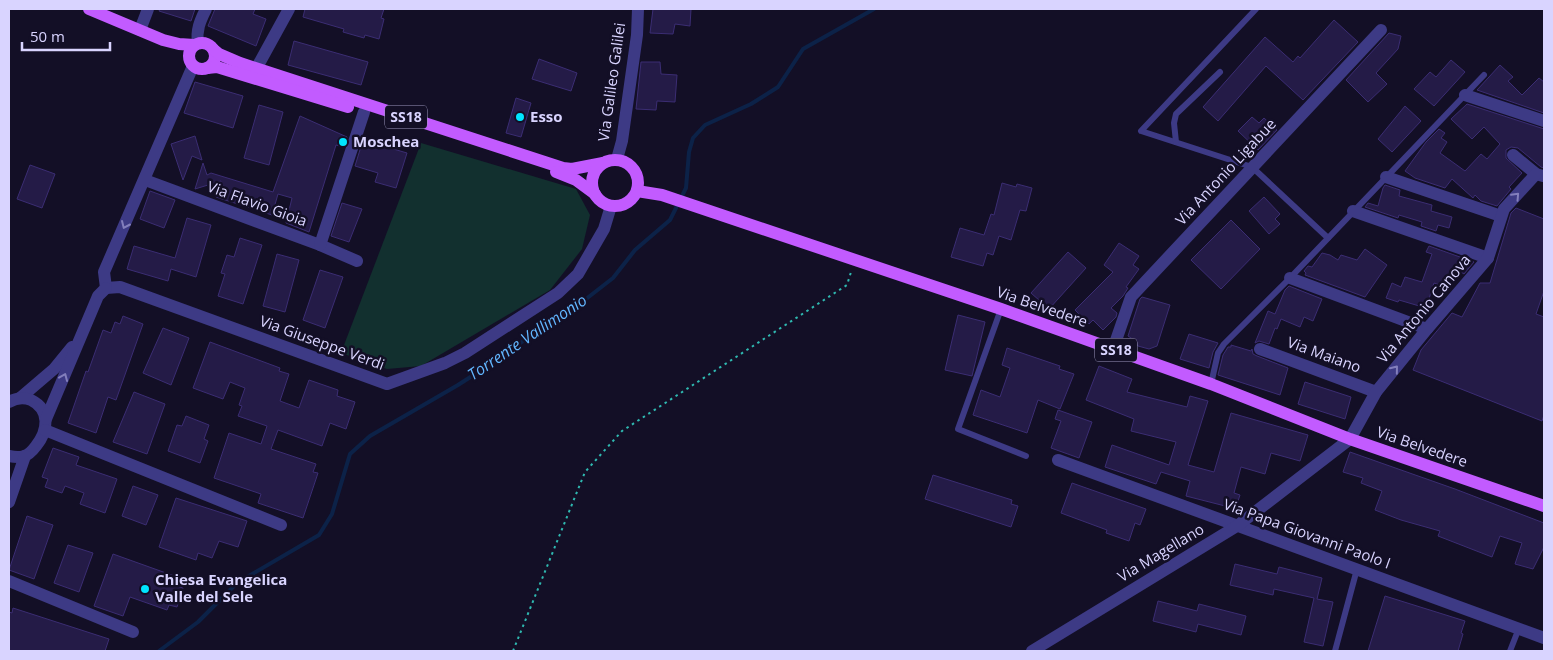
<svg xmlns="http://www.w3.org/2000/svg" width="1553" height="660" font-family="'Open Sans',sans-serif">
	<rect width="100%" height="100%" fill="#130f26"/>
	<polygon fill="#12302f" points="421,143 576,189 590,215 582,249 550,290 421,366 387,369 341,353"/>
	<g fill="none" stroke-linecap="round" stroke-linejoin="round">
		<polyline stroke="#0c2248" stroke-width="4" points="159,651 198,622 237,583 319,535 332,514 350,454 370,436 458,385 500,358 545,325 586,299 613,278 635,250 670,220 686,188 689,152 693,138 705,125 751,104 778,87 803,49 874,9"/>
	</g>
	<g fill="#241b47" stroke="#3b2d73">
		<polygon points="160,9 195,9 191,21 159,11"/>
		<polygon points="215,9 255,9 253,14 266,19 256,46 208,26"/>
		<polygon points="305,9 384,9 381,18 384,19 379,39 365,35 364,38 343,32 344,29 303,17"/>
		<polygon points="653,9 691,9 690,26 675,24 673,34 650,33"/>
		<polygon points="1334,20 1358,42 1303,100 1266,66 1218,121 1203,107 1265,37 1293,62 1298,56 1300,58"/>
		<polygon points="1389,33 1401,36 1398,49 1376,73 1387,84 1368,102 1346,80"/>
		<polygon points="294,41 368,62 361,85 288,65"/>
		<polygon points="539,59 577,73 571,91 532,79"/>
		<polygon points="1451,60 1465,72 1434,106 1414,89 1430,72 1436,77"/>
		<polygon points="641,62 660,62 661,74 677,75 675,102 657,101 656,110 636,109"/>
		<polygon points="1500,65 1513,77 1508,81 1522,95 1539,78 1544,82 1544,113 1477,90"/>
		<polygon points="195,82 243,96 233,128 184,113"/>
		<polygon points="516,98 531,103 521,137 506,133"/>
		<polygon points="1467,104 1544,129 1544,168 1541,167 1518,148 1511,147 1506,150 1506,158 1522,173 1509,187 1511,189 1497,206 1481,201 1475,195 1473,198 1452,179 1445,188 1415,178 1405,171 1426,142 1439,129 1445,133 1441,138 1447,142 1440,153 1465,171 1481,154 1487,159 1500,144 1484,127 1472,139 1451,119"/>
		<polygon points="259,105 283,112 269,165 244,158"/>
		<polygon points="1405,106 1421,121 1392,152 1378,139"/>
		<polygon points="300,116 347,137 344,147 336,145 309,232 286,223 292,198 278,194 272,215 216,197 221,181 195,189 203,163 207,175 211,173 273,192"/>
		<polygon points="1252,117 1259,123 1264,118 1277,130 1258,150 1238,131"/>
		<polygon points="195,136 202,160 192,156 183,180 171,144"/>
		<polygon points="363,140 407,153 396,188 375,182 378,173 355,166"/>
		<polygon points="30,165 55,174 42,208 17,199"/>
		<polygon points="1002,183 1016,187 1017,184 1032,188 1026,211 1020,210 1011,240 999,236 993,255 987,253 983,266 951,257 960,228 984,235 991,214 994,215"/>
		<polygon points="1385,185 1400,190 1399,196 1432,205 1431,211 1452,217 1449,228 1438,225 1436,231 1421,226 1422,222 1399,215 1398,218 1365,207 1368,203 1378,206 1383,188"/>
		<polygon points="150,191 175,200 164,228 140,219"/>
		<polygon points="1264,197 1280,214 1275,219 1280,224 1269,234 1249,211"/>
		<polygon points="342,203 362,209 349,242 331,236"/>
		<polygon points="1516,208 1544,219 1544,291 1536,314 1544,317 1544,415 1542,421 1413,370 1421,350 1452,313 1462,317 1480,283 1490,283 1511,213"/>
		<polygon points="187,218 211,225 196,277 171,269 168,281 127,269 134,246 175,258"/>
		<polygon points="1231,220 1260,249 1221,289 1191,260"/>
		<polygon points="240,238 262,245 243,304 218,296 225,274 221,273 227,255 234,257"/>
		<polygon points="1119,243 1139,256 1133,265 1139,269 1126,287 1128,288 1123,296 1111,308 1117,313 1116,317 1103,330 1093,320 1089,324 1075,310 1113,272 1104,265"/>
		<polygon points="1429,246 1474,262 1464,274 1458,270 1450,289 1434,283 1426,308 1399,300 1398,302 1386,298 1392,283 1401,287 1405,277 1422,282 1432,254 1426,252"/>
		<polygon points="1365,249 1387,265 1365,297 1305,275 1306,273 1304,271 1308,266 1312,267 1322,253 1330,255 1338,260 1341,255 1357,260"/>
		<polygon points="1068,252 1086,268 1049,309 1031,293"/>
		<polygon points="277,254 299,260 285,312 263,306"/>
		<polygon points="320,270 343,277 325,328 303,320"/>
		<polygon points="1289,286 1322,299 1313,321 1304,317 1300,327 1281,319 1277,329 1275,328 1269,344 1259,341 1255,343 1268,311 1275,314 1285,290"/>
		<polygon points="1142,297 1170,305 1157,346 1149,349 1138,346 1134,340 1128,336 1140,299"/>
		<polygon points="958,315 985,322 972,376 945,370"/>
		<polygon points="123,316 143,324 116,400 108,397 96,433 68,423 86,371 88,372 103,330 111,333 115,322 120,324"/>
		<polygon points="163,328 189,338 171,385 143,373"/>
		<polygon points="1189,334 1218,343 1213,352 1209,368 1180,359"/>
		<polygon points="210,342 280,368 279,371 289,374 280,401 299,408 309,380 338,390 337,396 355,402 346,429 330,423 322,446 278,430 271,449 316,464 313,472 318,473 303,518 258,503 261,494 214,478 229,433 261,444 267,426 238,416 242,406 239,405 245,388 230,382 223,399 193,388"/>
		<polygon points="1231,345 1251,351 1252,349 1253,354 1257,356 1288,368 1280,395 1218,375 1223,355 1228,347 1231,347"/>
		<polygon points="1007,348 1060,366 1059,369 1074,374 1060,409 1038,400 1027,433 973,415 981,390 1000,397 1010,368 1002,365"/>
		<polygon points="1099,366 1132,379 1127,392 1187,407 1190,396 1208,401 1188,465 1214,472 1231,413 1308,435 1300,461 1271,453 1265,474 1241,467 1234,493 1240,495 1237,504 1231,503 1229,507 1186,496 1190,481 1161,472 1156,484 1105,467 1112,445 1169,465 1176,442 1131,431 1134,419 1086,400"/>
		<polygon points="1305,382 1351,397 1345,419 1298,404"/>
		<polygon points="134,392 165,404 147,454 113,442"/>
		<polygon points="1058,410 1092,422 1079,458 1051,448 1061,421 1055,419"/>
		<polygon points="186,416 209,425 204,439 208,441 200,463 168,451 177,425 182,426"/>
		<polygon points="53,448 79,457 76,465 117,479 105,513 80,504 84,493 65,486 62,493 45,487 48,479 42,477"/>
		<polygon points="1350,452 1455,489 1544,523 1544,547 1533,569 1515,564 1522,543 1500,536 1492,557 1438,536 1440,531 1401,520 1375,510 1382,491 1361,483 1363,478 1343,472"/>
		<polygon points="933,475 1012,500 1011,504 1018,506 1011,527 925,499"/>
		<polygon points="1072,483 1146,509 1140,525 1135,523 1129,541 1106,533 1107,530 1061,513"/>
		<polygon points="133,486 158,495 146,525 122,516"/>
		<polygon points="176,498 247,521 238,547 219,541 212,558 198,553 196,560 159,547"/>
		<polygon points="27,516 53,525 34,579 9,570"/>
		<polygon points="68,545 93,553 79,592 54,583"/>
		<polygon points="113,554 180,578 177,586 183,588 177,607 169,605 167,610 130,597 123,616 94,606"/>
		<polygon points="1235,564 1277,574 1279,567 1322,578 1317,599 1333,602 1323,646 1304,642 1314,598 1274,589 1273,595 1230,585"/>
		<polygon points="1385,596 1465,621 1461,633 1463,634 1458,651 1368,651"/>
		<polygon points="1158,601 1197,611 1199,604 1246,616 1241,635 1198,624 1196,632 1153,621"/>
		<polygon points="13,608 109,639 105,651 9,651 9,612 12,613"/>
	</g>
	<g fill="none" stroke-linecap="round" stroke-linejoin="round">
		<polyline stroke="#2fb8b0" stroke-width="2" stroke-dasharray="2.5 4" stroke-linecap="butt" points="513,651 585,472 622,431 847,285 851,272"/>
		<g stroke="#3d3a85" stroke-width="6">
			<polyline points="1256,9 1141,131 1252,167 1328,238"/>
			<polyline points="1176,142 1174,123 1176,114 1220,72"/>
			<polyline points="1001,309 958,429 1026,456"/>
			<polyline points="1211,384 1218,353 1224,344 1290,278 1484,75"/>
			<polyline points="1335,651 1357,569"/>
			<polyline points="1510,651 1519,628"/>
		</g>
		<g stroke="#3d3a85" stroke-width="12">
			<polyline points="140,30 148,9"/>
			<path d="M198,43C196,30 200,21 206,9"/>
			<polyline points="256,69 289,9"/>
			<polyline points="1465,95 1544,121"/>
			<polyline points="1513,155 1536,174 1543,176"/>
			<polyline points="617,159 622,141 637,35 638,9"/>
			<polyline points="1386,177 1501,216"/>
			<polyline points="145,180 320,245 357,261"/>
			<polyline points="1353,211 1488,258"/>
			<polyline points="320,245 364,112"/>
			<polyline points="1290,278 1427,329"/>
			<polyline points="106,288 120,287 387,384 445,363 465,353 558,293 578,274 604,229 611,206"/>
			<polyline points="106,288 104,272 193,66"/>
			<polyline points="1113,349 1131,297 1381,30"/>
			<polyline points="1260,349 1376,392"/>
			<polyline points="20,398 54,369 72,347"/>
			<path d="M9,402C16,398 23,397 31,400C51,410 48,431 36,446C33,450 28,455 24,456C19,458 14,457 9,456"/>
			<polyline points="46,419 98,296 106,288"/>
			<polyline points="45,430 281,525"/>
			<polyline points="1058,460 1544,638"/>
			<polyline points="9,502 25,456"/>
			<polyline points="9,581 133,632"/>
			<polyline points="1032,651 1237,526 1350,439 1376,392 1427,329 1488,258 1504,209 1536,174"/>
		</g>
		<g stroke="#c25bff" stroke-width="12">
			<polyline points="89,9 163,40 179,44 194,45"/>
			<circle cx="202" cy="56" r="13"/>
			<polyline points="213,49 219,54 240,63 563,168 572,169 603,163"/>
			<polyline points="207,68 217,67 348,107"/>
			<circle cx="615" cy="183" r="23"/>
			<polyline points="556,172 576,180 595,194"/>
			<polyline points="637,191 662,195 1001,309 1211,384 1350,439 1544,506"/>
		</g>
	</g>
	<defs><path id="oneway-chevron" d="M-2-3.5L2.5 0L-2 3.5" fill="none" stroke-width="1.6" stroke-linecap="round" stroke-linejoin="round" transform="scale(1.25)"/></defs>
	<g stroke="#837fbc">
		<use href="#oneway-chevron" transform="translate(1516 196) rotate(-47)"/>
		<use href="#oneway-chevron" transform="translate(125 225) rotate(114)"/>
		<use href="#oneway-chevron" transform="translate(1395 369) rotate(-51)"/>
		<use href="#oneway-chevron" transform="translate(64 377) rotate(-67)"/>
	</g>
	<g fill="#00e5ff" stroke="#130f26" stroke-width="2">
		<circle cx="520" cy="117" r="5"/>
		<circle cx="343" cy="142" r="5"/>
		<circle cx="145" cy="589" r="5"/>
	</g>
	<g text-anchor="middle" stroke-width="5" stroke-linejoin="round" paint-order="stroke">
		<g fill="#130f26" stroke="#9e99be" stroke-width="1">
			<rect x="385" y="105.5" width="42" height="23" rx="4"/>
			<rect x="1095" y="338.5" width="42" height="23" rx="4"/>
		</g>
		<g font-size="14" font-weight="bold" fill="#d9d4ff">
			<text x="406" y="122">SS18</text>
			<text x="1116" y="355">SS18</text>
		</g>
		<g font-size="15" fill="#d9d4ff" stroke="#130f26">
			<text transform="translate(612 82) rotate(-82)" y="5">Via Galileo Galilei</text>
			<text transform="translate(1226 172) rotate(-47)" y="5">Via Antonio Ligabue</text>
			<text transform="translate(257 204) rotate(20)" y="5">Via Flavio Gioia</text>
			<text transform="translate(1042 307) rotate(19)" y="5">Via Belvedere</text>
			<text transform="translate(1424 309) rotate(-50)" y="5">Via Antonio Canova</text>
			<text transform="translate(322 343) rotate(20)" y="5">Via Giuseppe Verdi</text>
			<text transform="translate(1324 355) rotate(20)" y="5">Via Maiano</text>
			<text transform="translate(1422 447) rotate(19)" y="5">Via Belvedere</text>
			<text transform="translate(1307 534) rotate(20)" y="5">Via Papa Giovanni Paolo I</text>
			<text transform="translate(1161 553) rotate(-31)" y="5">Via Magellano</text>
		</g>
		<g font-size="15" font-weight="bold" fill="#d9d4ff" stroke="#130f26" text-anchor="start">
			<text x="530" y="122">Esso</text>
			<text x="353" y="147">Moschea</text>
			<text x="155" y="585">Chiesa Evangelica<tspan x="155" dy="17">Valle del Sele</tspan></text>
		</g>
		<g font-size="16" font-style="italic" fill="#62b6ff" stroke="#130f26">
			<text transform="translate(527 337) rotate(-34)" y="6">Torrente Vallimonio</text>
		</g>
	</g>
	<rect width="1553" height="660" fill="none" stroke="#d9d4ff" stroke-width="20"/>
	<path d="M22 42v8h88v-8" fill="none" stroke="#d9d4ff" stroke-width="2.5"/>
	<text x="30" y="42" font-size="15" fill="#d9d4ff" stroke="#130f26" stroke-width="4" paint-order="stroke">50 m</text>
</svg>
